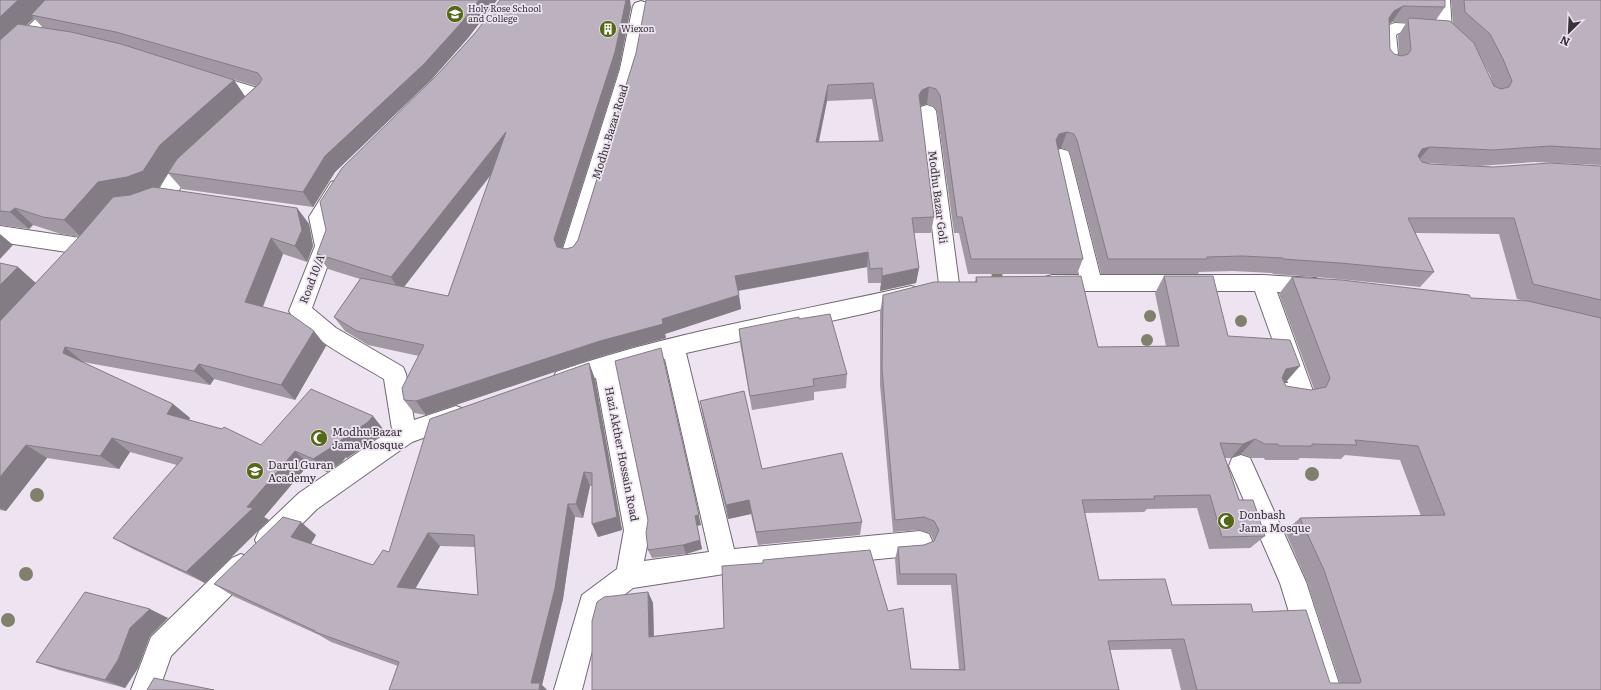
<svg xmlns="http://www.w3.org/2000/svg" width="1601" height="690" font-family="Literata,serif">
	<rect width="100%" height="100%" fill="#eee3f0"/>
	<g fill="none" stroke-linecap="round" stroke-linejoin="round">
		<defs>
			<g id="minor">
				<polygon points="55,0 72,0 42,32 52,34 54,38 52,42 46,43 23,39 21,35 23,31"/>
				<path d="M1434,0H1450L1452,31L1450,35L1444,36L1399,33L1396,35L1399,63L1396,67L1390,69L1384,67L1381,63L1380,34C1384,28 1388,25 1395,23L1435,25Z"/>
				<polygon points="641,1 647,3 649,6 638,69 581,255 578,261 571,263 564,261 561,255 620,69 633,6 635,3"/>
				<path d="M211,74L268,91L271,95C265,105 255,115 243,111L240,107L249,97L205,84L202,80L205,76Z"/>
				<polygon points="927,105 933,107 936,111 959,284 956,290 949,292 942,290 939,284 918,111 921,107"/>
				<path d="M1061,149L1068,151L1070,156L1100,275H1263L1315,278L1322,280L1325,286L1322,292L1315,294L1277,292L1314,394L1311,401C1299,405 1285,404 1273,400L1270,393L1273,386L1281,383H1288L1255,291H1052L1045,289L1042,283L1045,277L1052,275H1079L1052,156L1054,151Z"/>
				<path d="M194,151L201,153L203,158L189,174L173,200L166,202L159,200L156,195C165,179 175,157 194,151Z"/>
				<path d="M338,180L345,182L348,187L329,217L335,246L312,308L336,328L403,367L406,374L414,420L456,406L464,409L468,416L464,423L412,442L317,509L277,549L268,552L259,549L255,540L259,531L299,493L392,429L384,379C361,365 301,334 289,311L315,246L309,217L331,182Z"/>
				<polygon points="0,226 87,239 94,241 97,247 94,253 87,255 0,242"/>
				<path d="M911,286L918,288L922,294L918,300L867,313L686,353L734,549L920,531L929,534L933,543L929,552L920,555L724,574L633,588L602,612L582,690H554L582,595L617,569L624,530L596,378L564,389L556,386L553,379L556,372C670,332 792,313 911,286ZM665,359L709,552L644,561L650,530L618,372Z"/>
				<polygon points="1241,455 1250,458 1306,582 1341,690 1313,690 1280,583 1229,466 1232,458"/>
				<polygon points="241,554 250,558 254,567 250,576 171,656 159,690 131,690 151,637 232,558"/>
			</g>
		</defs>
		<use href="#minor" stroke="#716873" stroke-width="2"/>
		<use href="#minor" fill="#fff" fill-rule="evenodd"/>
	</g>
	<g fill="#7f816c">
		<circle cx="997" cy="275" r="5.5"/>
		<circle cx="1150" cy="316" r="6"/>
		<circle cx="1241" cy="321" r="6"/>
		<circle cx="1147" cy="340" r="6"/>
		<circle cx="1312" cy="474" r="7"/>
		<circle cx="37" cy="495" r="7"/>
		<circle cx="26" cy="574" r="7"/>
		<circle cx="8" cy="620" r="7"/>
	</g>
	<g fill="#a298a3" fill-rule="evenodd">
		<path d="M0,0H497L468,38L431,80L335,172L313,207L182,189L168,173L177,161L174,163L159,188L297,208L309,224L313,246L307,262L283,254L263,307L326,346L295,400L214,379L210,385L83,362V363L173,404L190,418L189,420L261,445L384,430L380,436L347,458L346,457L342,462L327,472L309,464L264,517L269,520L205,583L133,549L113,538L177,465L130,452L119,469L47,458L6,511L0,510V263L36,283L79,237L61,234L33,225L29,229L0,225ZM34,18L43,28L26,26ZM222,76L256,86L245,96L234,80Z"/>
		<path d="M1445,0V7L1436,20L1453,24L1451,0H1601V165L1535,162L1479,166L1427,163L1430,164L1493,167L1601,166V690H1181L1171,649L1110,650L1119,690H592L648,592L653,603L654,636L724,628L763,563V560L888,611L911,669H959L951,585H897L895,559L898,547L924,545L934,541L930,533L920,530L893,532L880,385V312L883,295L975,282L976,277L1098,347L1166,346L1155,293L1164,276L1228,336L1286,382H1284L1286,386L1311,390L1314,389L1279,294L1292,277L1471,298L1592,316L1517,299L1499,234L1415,233L1434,272L1420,287L1328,278L1273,274L1272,273L1232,271L1199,272L1198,274H1101L1071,156L1068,150L1061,148L1058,149L1083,259L1077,274H968L959,233H954L937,111L933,106L927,104L920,106L934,217L931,233H914L919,268L916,283L880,291L881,283H868L867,267L738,291L741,309L665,334L666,338L605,355L426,415L414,413L404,400L419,356L368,345L345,331L334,317L360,279L328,269L317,254L438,74L476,32L631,7L619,69L562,248L566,249L573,247L578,240L636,53ZM1392,22L1406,23L1398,36L1399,55L1394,54L1390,49L1389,24ZM1479,54L1490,75L1494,87V86ZM872,99L879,141L819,142L827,101ZM491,175L448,296L404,287ZM1241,454L1252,458H1264L1265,460H1298L1300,458L1341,459L1345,455L1400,460L1421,516L1300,518L1285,531L1307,582L1340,683H1330L1253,612L1172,605L1099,580L1085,513L1144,512L1147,509L1197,508L1209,549L1250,548L1265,536L1239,500L1225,458H1231Z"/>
		<polygon points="799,319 847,374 846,388 814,392 814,400 752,410 740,343 739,329"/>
		<path d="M589,363L595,379L622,530L598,537L592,486H590L583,518L575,517L563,599L542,685L547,690H389L398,666L331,642L319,635L233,596L214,584L316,535L311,544L373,565L389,552ZM440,546L475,547L478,595L415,588Z"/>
		<polygon points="700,401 762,469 862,522 860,535 758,545 751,514 728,519 703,417"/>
		<polygon points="701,525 697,526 702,549 686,554 652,558 648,550 646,533"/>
		<polygon points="168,618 150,636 138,668 125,688 59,670 36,662"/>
	</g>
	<g fill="#847c85">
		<polygon points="18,0 53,0 31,15 34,18 0,50 0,17"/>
		<polygon points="479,0 497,0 468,38 431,80 335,172 313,207 303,192 325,156"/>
		<polygon points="626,0 630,0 631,7 619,69 560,255 554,239"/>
		<polygon points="1403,6 1392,22 1384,27 1389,18 1394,11"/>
		<polygon points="234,80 246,98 174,163 158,189 81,237 64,220 98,182"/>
		<polygon points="828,85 827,101 815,158 816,142"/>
		<polygon points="929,87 927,104 920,106 919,95 922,90"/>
		<polygon points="506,132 512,147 400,292 391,277"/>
		<polygon points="1067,132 1061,148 1054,150 1056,140 1059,134"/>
		<polygon points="1430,147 1417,162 1410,165 1422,149"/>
		<polygon points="15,208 33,225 29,229 10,212"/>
		<polygon points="297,208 309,224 313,246 307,262 295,246"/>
		<polygon points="0,234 13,245 0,259"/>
		<polygon points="271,238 283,254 258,318 245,302"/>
		<polygon points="868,252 867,267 736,291 735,276"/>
		<polygon points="18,267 37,284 0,321 0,285"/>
		<polygon points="919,268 916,283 880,291 882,276"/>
		<polygon points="739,295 741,309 665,334 666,338 605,355 426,415 416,401 662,319"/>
		<polygon points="314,331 326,346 295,400 281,385"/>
		<polygon points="65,347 83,362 82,368 63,353"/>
		<polygon points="661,348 701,525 697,526 702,549 686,554 683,545"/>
		<polygon points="589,363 595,379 622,530 598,537 592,524 617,517"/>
		<polygon points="199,364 214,379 210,385 194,371"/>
		<polygon points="1300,366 1286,382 1272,385 1286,369"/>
		<polygon points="173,404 190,418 184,428 167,414"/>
		<polygon points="373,416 384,430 380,436 347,458 334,445"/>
		<polygon points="112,438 130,452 119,469 100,456"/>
		<polygon points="1255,439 1241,454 1231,458 1243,444"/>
		<polygon points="333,444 346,457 342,462 327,472 313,459"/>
		<polygon points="26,445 47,458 6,511 0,508 0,477"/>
		<polygon points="295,451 309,464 264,517 269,520 205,583 186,572 247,507"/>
		<polygon points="584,472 590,486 583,518 576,504"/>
		<polygon points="749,500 751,514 728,519 726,505"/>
		<polygon points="568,504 575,517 563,599 542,685 547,690 539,690 531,683"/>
		<polygon points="301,522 316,535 307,550 291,537"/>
		<polygon points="428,533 440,546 410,598 397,587"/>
		<polygon points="648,592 653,603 654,646 649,637"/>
		<polygon points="150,609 168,618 150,636 138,668 125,688 105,680 130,628"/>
	</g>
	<g fill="#bcb1be" stroke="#847c85" fill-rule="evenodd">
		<polygon points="0,0 18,0 0,17"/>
		<polygon points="45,0 479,0 462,22 424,64 325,156 303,192 168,173 177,159 259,84 262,79 258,73 116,32 31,15"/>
		<path d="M500,0H626L615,52L554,239L557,247L566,249L573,247L578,240L636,53L646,0H1445V7L1403,6L1394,11L1389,18L1390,49L1394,54L1402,56L1408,54L1411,50L1408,19L1410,18L1450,21L1474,43L1494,86L1501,89L1509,87L1512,81L1503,59L1490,34L1465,12L1464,0H1601V149L1550,146L1493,150L1430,147L1422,149L1418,156L1422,162L1430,164L1493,167L1550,163L1601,166V300L1533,284L1514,218H1408L1434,272L1340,263L1283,259V258L1242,256L1207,257V259H1108L1077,140L1074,134L1067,132L1059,134L1056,140L1083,259H971L962,217H957L940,95L936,89L929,87L922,90L919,95L934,217L912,218L919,268L882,276V268L870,269L868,252L735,276L739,295L662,319L663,324L600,341L416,401L404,400L402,388L424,345L357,331L334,317L361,278L448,296L506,132L391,277L317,254L326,230L320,202L342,168L438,74L476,32ZM873,83L883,141L816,142L828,85Z"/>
		<polygon points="18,24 71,32 121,44 234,80 160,145 143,171 127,177 98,182 64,220 43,217 15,208 10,212 0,211 0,40"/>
		<polygon points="153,187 297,208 302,230 295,246 271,238 245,302 290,314 314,331 281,385 199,364 194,371 65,347 63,353 173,404 167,414 222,429 224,427 261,445 311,389 373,416 368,422 334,445 333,444 329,449 313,459 295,451 247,507 253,508 186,572 113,538 183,458 112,438 100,456 26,445 0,477 0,321 78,238 113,197 130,195"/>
		<polygon points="0,263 18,267 0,285"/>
		<path d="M1081,276L1098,347L1179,346L1164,276H1213L1228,336L1290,340L1300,366L1286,369L1282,378L1286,386L1311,390L1326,387L1330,378L1292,277L1342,280L1469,295L1471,298L1528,301L1601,318V690H1197L1184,639L1108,641L1119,690H592V621L597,602L604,597L648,592L649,637L724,628L722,566L763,563V560L870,550L888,611L903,608L911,669L965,670L956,574H900L898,547L924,545L934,541L939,530L934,521L924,517L895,520L882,369L883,295L934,282H977L976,277ZM1255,439L1265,444H1278L1279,446H1312V444L1357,445L1355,440L1418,446L1445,515L1300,518L1324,570L1361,681L1360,683H1330L1306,610L1253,612L1251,604L1172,605L1165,579L1099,580L1082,500L1155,499L1154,496L1210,495L1222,537L1265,536L1253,500H1239L1220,443L1243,444Z"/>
		<polygon points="830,314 847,374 813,379 814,386 750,396 739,329 799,317 799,319"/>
		<polygon points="661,348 699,515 695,516 700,540 683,545 648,550 646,533 648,520 615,361"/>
		<path d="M589,363L617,517L592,524V473L584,472L576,504H568L555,588L531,683H540L539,690H389L399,662L315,632V631L214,584L283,517L301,522L291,537L373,565L383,550L389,552L430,419ZM428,533L474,535L478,595L397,587Z"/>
		<polygon points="744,391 762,469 842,453 862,522 756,532 749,500 726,505 700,401"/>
		<polygon points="85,592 150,609 130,628 118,660 105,680 36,662"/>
		<polygon points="154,678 214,690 147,690"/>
	</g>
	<defs>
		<symbol id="school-disc" viewBox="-11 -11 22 22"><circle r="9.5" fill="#546917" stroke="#eee3f0"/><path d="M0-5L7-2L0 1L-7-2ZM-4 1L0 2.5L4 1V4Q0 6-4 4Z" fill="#fff"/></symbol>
		<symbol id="building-disc" viewBox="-11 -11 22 22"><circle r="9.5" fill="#546917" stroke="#eee3f0"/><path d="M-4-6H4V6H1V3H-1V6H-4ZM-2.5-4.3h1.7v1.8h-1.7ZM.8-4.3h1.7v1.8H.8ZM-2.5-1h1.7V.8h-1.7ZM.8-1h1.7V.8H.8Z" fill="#fff"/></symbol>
		<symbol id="mosque-disc" viewBox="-11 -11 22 22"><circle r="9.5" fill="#546917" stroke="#eee3f0"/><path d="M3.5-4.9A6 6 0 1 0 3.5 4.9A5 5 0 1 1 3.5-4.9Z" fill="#fff"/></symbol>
	</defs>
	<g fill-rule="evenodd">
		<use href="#school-disc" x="445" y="4" width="20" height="20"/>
		<use href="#building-disc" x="598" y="19" width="20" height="20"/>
		<use href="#mosque-disc" x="309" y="428" width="20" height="20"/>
		<use href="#school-disc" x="245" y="461" width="20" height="20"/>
		<use href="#mosque-disc" x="1216" y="511" width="20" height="20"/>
	</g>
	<g text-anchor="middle" stroke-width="3.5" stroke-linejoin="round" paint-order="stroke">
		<g font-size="9" fill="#373338" stroke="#eee3f0" text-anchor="start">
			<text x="468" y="12">Holy Rose School<tspan x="468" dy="10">and College</tspan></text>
			<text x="621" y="32">Wiexon</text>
		</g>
		<g font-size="11" fill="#373338" stroke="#eee3f0">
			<text transform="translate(610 132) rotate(-73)" y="4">Modhu Bazar Road</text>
			<text transform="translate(938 197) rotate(83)" y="4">Modhu Bazar Goli</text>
			<text transform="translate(312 279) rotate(-69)" y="4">Road 10/A</text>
			<text transform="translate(622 454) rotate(79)" y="4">Hazi Akther Hossain Road</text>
		</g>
		<g font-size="11" fill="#373338" stroke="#eee3f0" text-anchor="start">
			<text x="332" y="436">Modhu Bazar<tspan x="332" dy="13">Jama Mosque</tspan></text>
			<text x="268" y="469">Darul Guran<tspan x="268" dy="13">Academy</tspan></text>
			<text x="1239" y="519">Donbash<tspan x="1239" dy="13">Jama Mosque</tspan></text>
		</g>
	</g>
	<g transform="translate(1569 32) rotate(204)" stroke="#eee3f0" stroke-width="3" paint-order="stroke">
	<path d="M0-3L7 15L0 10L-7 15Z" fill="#373338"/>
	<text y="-6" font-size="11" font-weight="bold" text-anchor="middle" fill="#373338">N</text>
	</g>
</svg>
